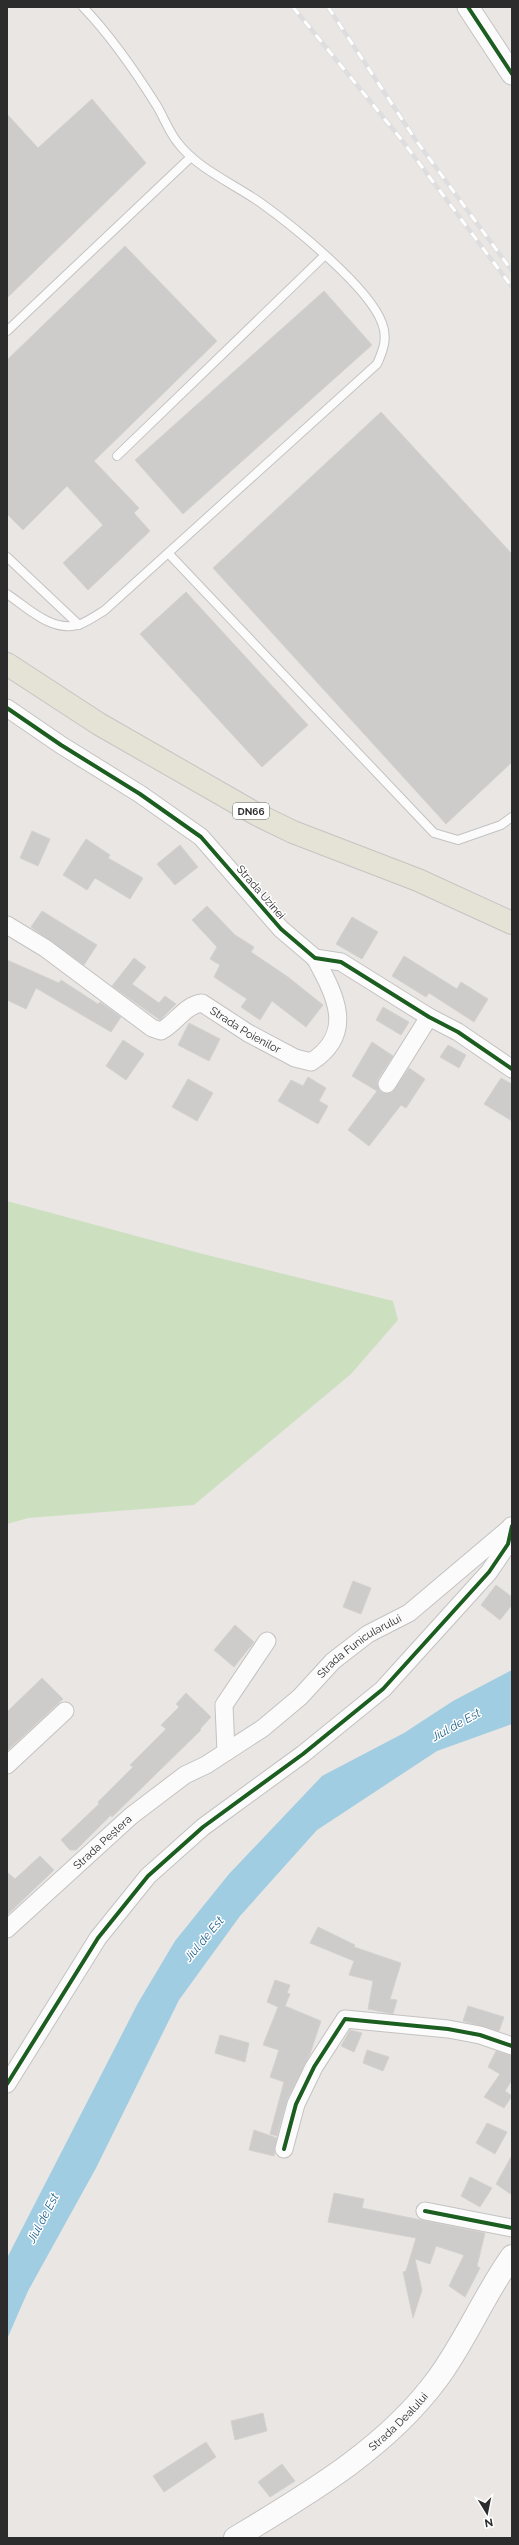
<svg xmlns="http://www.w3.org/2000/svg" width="519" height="2545" font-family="Raleway,sans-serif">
	<rect width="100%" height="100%" fill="#e9e6e3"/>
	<polygon fill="#cce0c0" points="7,1201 199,1253 393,1301 398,1320 351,1374 194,1505 28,1518 7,1524"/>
	<polygon fill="#a0cde1" points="512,1670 512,1724 437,1751 317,1830 240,1916 179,2000 96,2168 28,2291 7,2339 7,2258 138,2003 175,1941 229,1874 322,1776 404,1733 453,1701"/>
	<g fill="#ceccca" stroke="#d4d2cf">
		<polygon points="92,99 146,163 7,298 7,114 38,148"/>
		<polygon points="125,246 217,341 94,461 139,508 134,513 150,531 88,590 63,563 103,525 67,486 23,530 7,514 7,360"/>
		<polygon points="324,291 372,345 183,514 135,460"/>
		<polygon points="381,412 512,554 512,762 446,824 213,568"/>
		<polygon points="186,592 308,725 262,767 140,634"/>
		<polygon points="32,831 50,839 38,866 20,858"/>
		<polygon points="86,839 110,855 108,858 143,878 130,899 95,878 87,890 63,875"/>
		<polygon points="180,845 198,867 175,885 157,864"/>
		<polygon points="207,906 235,935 254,947 251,952 288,977 323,1005 306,1027 272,1001 260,1020 241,1007 247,999 214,977 220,965 210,959 217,947 192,920"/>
		<polygon points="42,911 97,945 84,965 31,927"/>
		<polygon points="352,917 378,932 362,959 336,944"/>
		<polygon points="404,956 457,989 461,982 488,999 474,1022 429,993 426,997 392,976"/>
		<polygon points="134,958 146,967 132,984 159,1003 165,996 176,1004 160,1020 112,986"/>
		<polygon points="7,960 59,983 61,980 98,1004 100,1002 121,1017 111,1032 36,988 26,1009 7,1000"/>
		<polygon points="383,1007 409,1022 401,1035 376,1020"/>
		<polygon points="189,1023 220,1039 209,1061 178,1045"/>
		<polygon points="123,1040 144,1054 126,1080 106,1066"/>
		<polygon points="372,1042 393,1056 378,1079 377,1084 381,1092 392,1093 409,1068 425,1079 406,1108 401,1105 369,1146 348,1130 377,1091 352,1076"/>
		<polygon points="448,1045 466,1055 459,1068 440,1057"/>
		<polygon points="308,1077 326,1088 319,1101 328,1106 318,1124 278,1101 291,1080 303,1086"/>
		<polygon points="501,1078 512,1084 512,1121 484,1104"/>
		<polygon points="188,1079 213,1093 197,1121 172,1107"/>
		<polygon points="353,1581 371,1588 361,1614 343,1607"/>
		<polygon points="496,1585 512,1597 512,1605 500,1620 481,1605"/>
		<polygon points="235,1625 254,1642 234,1667 214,1650"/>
		<polygon points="42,1678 63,1699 7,1751 7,1712"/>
		<polygon points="186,1693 211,1717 200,1729 201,1730 112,1817 111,1815 76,1850 70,1850 61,1840 99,1804 98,1802 133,1767 130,1765 166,1729 161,1725 179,1707 176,1704"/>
		<polygon points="40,1856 54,1870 7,1915 7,1872 15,1879"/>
		<polygon points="318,1927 355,1945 354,1947 401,1963 390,1999 397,2000 393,2014 368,2009 373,1981 349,1975 354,1961 310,1943"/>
		<polygon points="275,1980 290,1985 287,1993 290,1994 285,2006 321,2021 310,2054 287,2100 277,2136 270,2134 284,2082 270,2077 279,2050 263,2045 278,2007 267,2002"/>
		<polygon points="468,2006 504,2017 499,2031 463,2021"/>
		<polygon points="350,2030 362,2033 354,2052 341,2046"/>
		<polygon points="220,2035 249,2043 245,2062 215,2053"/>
		<polygon points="367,2050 389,2057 383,2071 363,2063"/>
		<polygon points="496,2051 512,2056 512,2080 505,2091 512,2096 504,2108 484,2097 500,2074 488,2067"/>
		<polygon points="487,2123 507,2132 495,2154 476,2143"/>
		<polygon points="254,2130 277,2138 274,2156 249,2150"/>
		<polygon points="512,2155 512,2195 496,2184"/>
		<polygon points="470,2177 492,2188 480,2207 461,2196"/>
		<polygon points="334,2193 364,2199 362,2208 485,2233 477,2266 480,2268 465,2297 449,2286 464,2255 436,2246 430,2264 415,2259 422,2290 413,2318 403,2272 406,2271 416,2238 328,2222"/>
		<polygon points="263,2413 267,2431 235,2440 231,2421"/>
		<polygon points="206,2442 216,2457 164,2492 153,2476"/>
		<polygon points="282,2464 295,2481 270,2497 258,2482"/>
	</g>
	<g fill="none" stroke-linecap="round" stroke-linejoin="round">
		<defs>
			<g id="service">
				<polyline points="7,331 191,157"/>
				<polyline points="117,456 324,256"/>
				<polyline points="169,554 434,833 458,840 501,825 512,817"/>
				<polyline points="7,557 79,625"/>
				<path d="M7,594C28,608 51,632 78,625C87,622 97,615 105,610L377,364C383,351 388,338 382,323C369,287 293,226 261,203C234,184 198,169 178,143C169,132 164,118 157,106C135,71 112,37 83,7"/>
			</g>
			<g id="minor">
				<polyline points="7,708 61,745 140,794 201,837 281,929 315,958 341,962 429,1017 458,1032 512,1069"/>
				<path id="s1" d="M7,925L45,948L152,1028L161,1031C176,1023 185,1005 202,1003L248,1033L295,1058L311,1062C356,1033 335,995 315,958"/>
				<polyline points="387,1084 429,1017"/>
				<polyline points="226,1752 224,1705 267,1641"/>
				<polyline points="7,1765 65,1711"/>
				<path id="s2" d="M7,1929L131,1816L185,1775L206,1765L263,1728L300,1697L333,1661L368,1634L409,1613L512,1526"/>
				<polyline points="7,2084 98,1938 148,1876 203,1827 303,1754 383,1689 489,1572 508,1544 511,1526"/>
				<polyline points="284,2149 296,2104 314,2067 345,2019 448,2029 480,2035 512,2046"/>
				<polyline points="425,2211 512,2228"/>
			</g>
			<polyline id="tertiary" points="468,7 512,74"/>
			<g id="secondary">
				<path id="s3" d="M235,2538C308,2494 387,2448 438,2378C466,2340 484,2295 512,2256"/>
			</g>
			<polyline id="primary" points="7,664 99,724 258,815 293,832 418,880 512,923"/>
		</defs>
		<use href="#service" stroke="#c4c2c2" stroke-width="10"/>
		<use href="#minor" stroke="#c4c2c2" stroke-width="19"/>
		<use href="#tertiary" stroke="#c4c2c2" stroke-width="23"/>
		<use href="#secondary" stroke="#c4c2c2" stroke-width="24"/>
		<use href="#primary" stroke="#c5c4c2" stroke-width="24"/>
		<use href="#service" stroke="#fcfbfb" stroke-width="8"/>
		<use href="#minor" stroke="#fcfbfb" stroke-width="17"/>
		<use href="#tertiary" stroke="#fcfbfb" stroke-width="21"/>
		<use href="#secondary" stroke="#fcfbfb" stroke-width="22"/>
		<use href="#primary" stroke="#e5e2d6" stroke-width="22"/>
		<defs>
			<g id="rail">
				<polyline points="293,7 401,139 512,287"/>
				<polyline points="328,7 415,139 512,271"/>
			</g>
		</defs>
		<use href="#rail" stroke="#dedee0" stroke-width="4.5"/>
		<use href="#rail" stroke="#fff" stroke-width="3" stroke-dasharray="9" stroke-linecap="butt"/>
		<defs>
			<g id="cycleway">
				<polyline points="468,7 512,74"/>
				<polyline points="7,708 61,745 140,794 201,837 281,929 315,958 341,962 429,1017 458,1032 512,1069"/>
				<polyline points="7,2084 98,1938 148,1876 203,1827 303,1754 383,1689 489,1572 508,1544 512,1526"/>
				<polyline points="284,2149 296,2104 314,2067 345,2019 448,2029 480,2035 512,2046"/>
				<polyline points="425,2211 512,2228"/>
			</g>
		</defs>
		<use href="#cycleway" stroke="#fff" stroke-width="6"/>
		<use href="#cycleway" stroke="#1b5e20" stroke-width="4"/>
	</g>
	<g text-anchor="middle" stroke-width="3" stroke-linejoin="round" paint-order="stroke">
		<rect fill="#fff" stroke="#6b6b6b" stroke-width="1" x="233" y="803" width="36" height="16" rx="3"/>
		<g font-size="10" font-weight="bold" fill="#2c2c2c">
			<text x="251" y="815">DN66</text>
		</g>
		<g font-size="11" fill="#2c2c2c" stroke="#fff">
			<text transform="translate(261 892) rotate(49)" y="4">Strada Uzinei</text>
			<text dy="4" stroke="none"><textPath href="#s1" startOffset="289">Strada Poienilor</textPath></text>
			<text dy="4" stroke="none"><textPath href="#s2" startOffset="454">Strada Funicularului</textPath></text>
			<text dy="4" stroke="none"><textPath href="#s2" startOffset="129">Strada Peștera</textPath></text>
			<text dy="4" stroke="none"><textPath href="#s3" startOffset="201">Strada Dealului</textPath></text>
		</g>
		<g font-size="12" font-style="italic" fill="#1f618d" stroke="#fff">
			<text transform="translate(456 1725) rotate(-29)" y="4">Jiul de Est</text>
			<text transform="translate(204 1939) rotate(-50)" y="4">Jiul de Est</text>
			<text transform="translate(43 2218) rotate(-62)" y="4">Jiul de Est</text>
		</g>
	</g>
	<rect width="519" height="2545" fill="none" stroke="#2c2c2c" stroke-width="16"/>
	<g transform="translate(487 2513) rotate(170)" stroke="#ffffff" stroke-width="3" paint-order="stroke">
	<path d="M0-3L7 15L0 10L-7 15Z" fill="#2c2c2c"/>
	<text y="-6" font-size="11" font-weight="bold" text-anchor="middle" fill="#2c2c2c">N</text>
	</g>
</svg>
